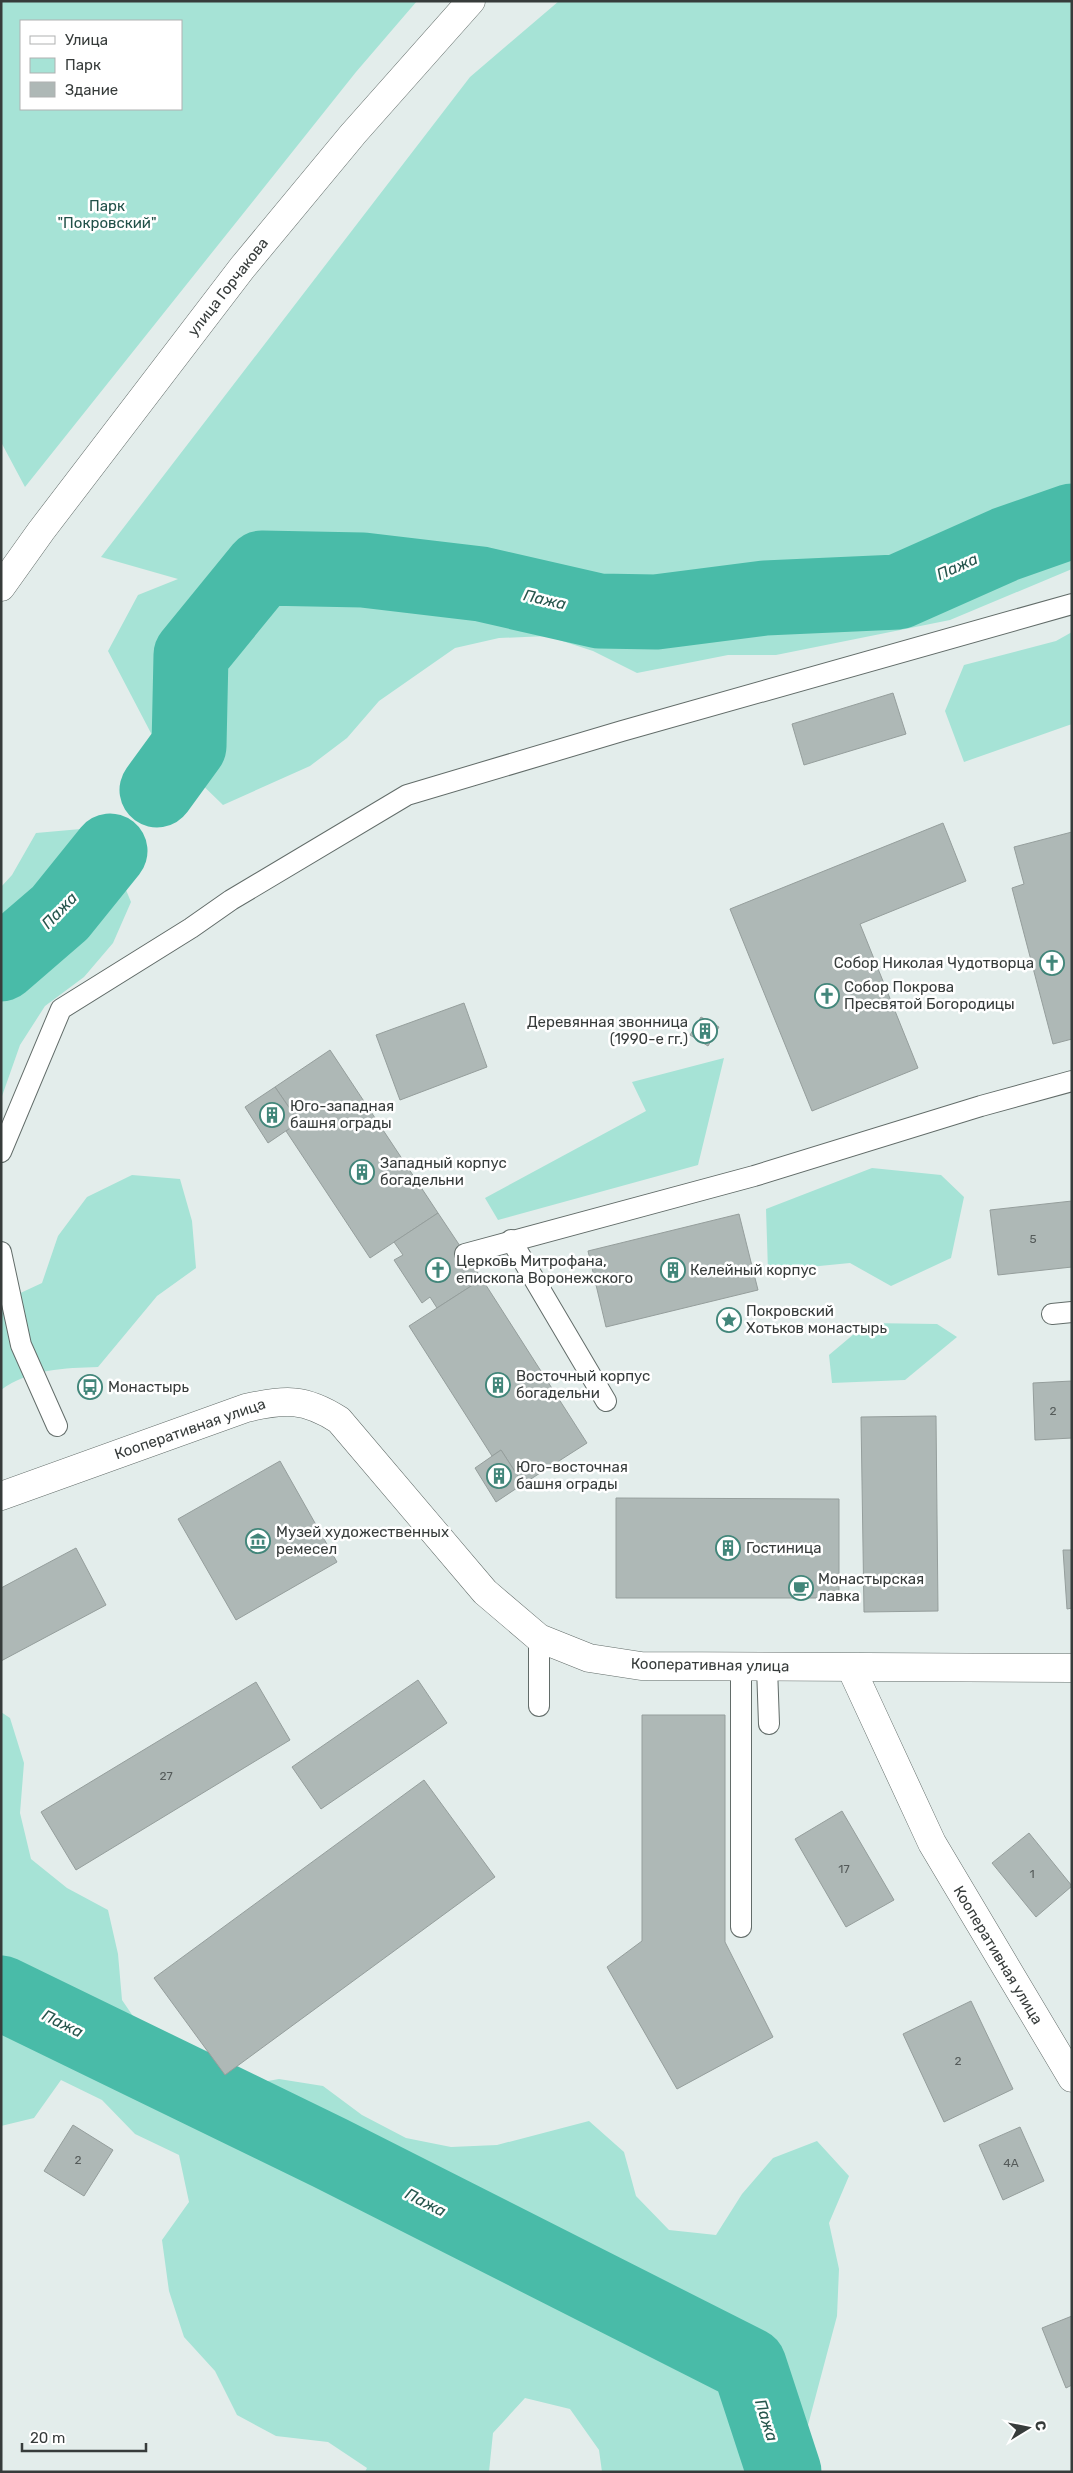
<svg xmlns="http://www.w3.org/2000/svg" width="1073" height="2473" font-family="Rubik,sans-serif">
	<rect width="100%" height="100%" fill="#e3edeb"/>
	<g fill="#a6e3d6" fill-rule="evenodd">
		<path d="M1,1H417L356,72L25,487L1,442ZM181,21V109H21V21Z"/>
		<polygon points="559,1 1072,1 1072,569 950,620 776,655 728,655 637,673 593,651 547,636 499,638 455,648 379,701 347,738 310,766 223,805 153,737 108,651 138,595 178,579 101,557 470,77"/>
		<polygon points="1072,632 1072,724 964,762 945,711 964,665 1056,641"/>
		<polygon points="81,829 114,861 131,902 113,943 84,977 45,1006 20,1045 1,1099 1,887 12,875 36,833"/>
		<polygon points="724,1058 698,1165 498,1220 485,1198 646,1111 632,1082"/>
		<polygon points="872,1168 941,1175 964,1197 951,1258 891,1286 850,1263 768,1271 766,1209"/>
		<path d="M132,1175L180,1179L192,1221L196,1268L157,1296L98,1367C65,1368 29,1369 1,1390V1302L42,1283L58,1236L87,1197Z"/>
		<polygon points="867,1323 937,1324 957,1337 905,1380 832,1383 829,1355"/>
		<polygon points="1,1712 10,1718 24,1763 20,1813 31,1859 67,1888 108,1910 118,1954 122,2000 150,2041 185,2071 230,2088 279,2079 323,2086 362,2115 406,2138 451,2147 497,2145 589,2121 624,2152 636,2196 669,2230 716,2235 742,2194 773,2158 817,2141 849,2176 829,2223 839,2269 837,2316 800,2455 784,2472 602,2472 599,2450 570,2409 525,2398 493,2433 489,2472 365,2472 367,2468 328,2442 276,2436 237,2415 215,2371 184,2337 169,2291 162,2240 189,2202 179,2155 135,2134 102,2100 61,2080 34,2118 1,2126"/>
	</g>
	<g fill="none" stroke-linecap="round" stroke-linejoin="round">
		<g stroke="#49bba8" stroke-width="75">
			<polyline points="157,790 189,746 191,655 262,568 363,570 481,584 599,611 656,612 765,598 898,592 1006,544 1072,521"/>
			<polyline points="1,964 60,913 110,851"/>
			<polyline points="1,1993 330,2153 749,2365 784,2472"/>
		</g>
	</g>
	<g fill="#aeb8b6" stroke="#959e9c">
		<polygon points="893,693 906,734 804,765 792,724"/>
		<polygon points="943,823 966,881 860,924 918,1068 812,1111 730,909"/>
		<polygon points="1072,832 1072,1039 1053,1044 1012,888 1024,884 1014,847"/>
		<polygon points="464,1003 487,1067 400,1100 376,1035"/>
		<polygon points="701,1017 719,1027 708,1046 690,1035"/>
		<polygon points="330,1050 438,1213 370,1258 286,1131 299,1122 275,1087"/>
		<polygon points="275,1087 299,1122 268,1143 245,1107"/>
		<polygon points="1072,1201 1072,1267 998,1275 990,1210"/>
		<polygon points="438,1213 482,1279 437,1308 430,1297 422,1303 394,1260 403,1255 394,1242"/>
		<polygon points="739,1214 758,1290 606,1327 588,1251"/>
		<polygon points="482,1279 587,1443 523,1484 501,1450 492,1456 409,1326"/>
		<polygon points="1072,1381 1072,1438 1035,1440 1033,1383"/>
		<polygon points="936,1416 938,1611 864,1612 861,1417"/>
		<polygon points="501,1450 523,1484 496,1502 475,1468"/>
		<polygon points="280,1461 337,1562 236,1620 178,1519"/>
		<polygon points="616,1498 839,1499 839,1598 616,1598"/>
		<polygon points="76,1548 106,1605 1,1661 1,1588"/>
		<polygon points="1063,1550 1072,1550 1072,1608 1067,1609"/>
		<polygon points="418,1680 447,1723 321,1809 292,1767"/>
		<polygon points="256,1682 290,1740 76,1870 41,1812"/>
		<polygon points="642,1715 725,1715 725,1942 773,2037 677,2089 607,1967 642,1941"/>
		<polygon points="424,1780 495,1877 225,2075 154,1978"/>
		<polygon points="842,1811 894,1900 846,1927 795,1839"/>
		<polygon points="1029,1833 1072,1886 1036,1917 992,1863"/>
		<polygon points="971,2001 1013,2089 944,2122 903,2034"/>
		<polygon points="73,2125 113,2150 84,2196 44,2171"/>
		<polygon points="1020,2127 1044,2181 1003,2200 979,2145"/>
		<polygon points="1072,2316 1072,2385 1066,2388 1042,2328"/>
	</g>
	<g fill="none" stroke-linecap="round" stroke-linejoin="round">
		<defs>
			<g id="lane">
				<polyline points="1,1152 61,1009 191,928 231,900 407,795 622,731 1072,604"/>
				<polyline points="511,1240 606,1401"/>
				<polyline points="1,1252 21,1345 57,1426"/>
				<polyline points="465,1254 754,1176 981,1106 1072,1081"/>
				<polyline points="1052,1314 1072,1312"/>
				<polyline points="539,1638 539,1706"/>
				<polyline points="741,1667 741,1927"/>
				<polyline points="767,1667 769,1724"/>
			</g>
			<polyline id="street" points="851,1668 932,1843 1072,2078"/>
			<g id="secondary">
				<polyline points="1,587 41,531 242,268 353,134 471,1"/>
				<path d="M1,1496L246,1408C285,1399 305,1398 339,1420L485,1592L539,1638L589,1658L641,1666L1072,1668"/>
			</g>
		</defs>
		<use href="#lane" stroke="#626c69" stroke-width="22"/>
		<use href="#street" stroke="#626c69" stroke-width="29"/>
		<use href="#secondary" stroke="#626c69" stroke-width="29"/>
		<use href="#lane" stroke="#fff" stroke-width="20"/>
		<use href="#street" stroke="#fff" stroke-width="28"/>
		<use href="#secondary" stroke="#fff" stroke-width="28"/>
	</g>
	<defs>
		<symbol id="church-ring" viewBox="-11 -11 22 22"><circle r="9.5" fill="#fff" stroke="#42867a" stroke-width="1.5"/><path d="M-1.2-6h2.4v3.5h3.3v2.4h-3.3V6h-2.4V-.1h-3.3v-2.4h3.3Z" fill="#42867a"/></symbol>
		<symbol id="building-ring" viewBox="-11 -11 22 22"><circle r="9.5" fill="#fff" stroke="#42867a" stroke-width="1.5"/><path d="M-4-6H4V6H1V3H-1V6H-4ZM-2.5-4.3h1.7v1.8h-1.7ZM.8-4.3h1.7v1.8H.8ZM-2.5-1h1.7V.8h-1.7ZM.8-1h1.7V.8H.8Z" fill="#42867a"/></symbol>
		<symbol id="sight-ring" viewBox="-11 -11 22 22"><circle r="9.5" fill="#fff" stroke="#42867a" stroke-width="1.5"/><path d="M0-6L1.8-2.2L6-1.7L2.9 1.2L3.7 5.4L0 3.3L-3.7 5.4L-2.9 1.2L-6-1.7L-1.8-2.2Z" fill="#42867a"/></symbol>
		<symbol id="bus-ring" viewBox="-11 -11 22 22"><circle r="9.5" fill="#fff" stroke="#42867a" stroke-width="1.5"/><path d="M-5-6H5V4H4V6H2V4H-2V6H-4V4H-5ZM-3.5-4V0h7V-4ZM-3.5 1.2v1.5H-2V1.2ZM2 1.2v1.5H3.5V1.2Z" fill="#42867a"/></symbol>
		<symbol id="museum-ring" viewBox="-11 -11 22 22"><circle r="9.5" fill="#fff" stroke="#42867a" stroke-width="1.5"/><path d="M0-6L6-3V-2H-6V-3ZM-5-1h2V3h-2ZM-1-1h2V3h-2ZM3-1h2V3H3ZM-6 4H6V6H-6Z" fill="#42867a"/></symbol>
		<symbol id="cafe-ring" viewBox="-11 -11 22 22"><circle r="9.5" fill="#fff" stroke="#42867a" stroke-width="1.5"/><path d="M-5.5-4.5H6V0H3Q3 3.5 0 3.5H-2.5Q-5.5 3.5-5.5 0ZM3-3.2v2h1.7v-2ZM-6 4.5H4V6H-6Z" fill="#42867a"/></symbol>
	</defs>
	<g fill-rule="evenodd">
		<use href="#church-ring" x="1038" y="949" width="28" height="28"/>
		<use href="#church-ring" x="813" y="982" width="28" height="28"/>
		<use href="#building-ring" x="691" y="1017" width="28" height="28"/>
		<use href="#building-ring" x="258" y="1101" width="28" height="28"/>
		<use href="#building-ring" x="348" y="1158" width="28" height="28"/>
		<use href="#church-ring" x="424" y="1256" width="28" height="28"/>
		<use href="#building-ring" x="659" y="1256" width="28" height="28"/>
		<use href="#sight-ring" x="715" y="1306" width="28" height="28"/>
		<use href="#building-ring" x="484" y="1371" width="28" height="28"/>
		<use href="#bus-ring" x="76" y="1373" width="28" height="28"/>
		<use href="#building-ring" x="485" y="1462" width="28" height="28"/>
		<use href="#museum-ring" x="244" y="1527" width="28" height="28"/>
		<use href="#building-ring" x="714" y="1534" width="28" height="28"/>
		<use href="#cafe-ring" x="787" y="1574" width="28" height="28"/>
	</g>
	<g text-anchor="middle" stroke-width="5" stroke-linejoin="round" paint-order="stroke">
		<g font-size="12" fill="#555b5a">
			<text x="1033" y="1243">5</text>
			<text x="1053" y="1415">2</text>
			<text x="166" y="1780">27</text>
			<text x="844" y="1873">17</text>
			<text x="1032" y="1878">1</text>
			<text x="958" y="2065">2</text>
			<text x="78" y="2164">2</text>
			<text x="1011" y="2167">4А</text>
		</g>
		<g font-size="15" fill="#215149" stroke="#fff">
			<text x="107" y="211">Парк<tspan x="107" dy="17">"Покровский"</tspan></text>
		</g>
		<g font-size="15" fill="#373c3b" stroke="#fff">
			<text transform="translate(228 287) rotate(-52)" y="5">улица Горчакова</text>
			<text transform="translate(190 1429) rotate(-19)" y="5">Кооперативная улица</text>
			<text transform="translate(710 1665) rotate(1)" y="5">Кооперативная улица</text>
			<text transform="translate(998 1955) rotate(59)" y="5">Кооперативная улица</text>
		</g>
		<g font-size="15" fill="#373c3b" stroke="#fff" text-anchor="start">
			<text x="1034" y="968" text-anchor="end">Собор Николая Чудотворца</text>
			<text x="844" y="992">Собор Покрова<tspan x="844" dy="17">Пресвятой Богородицы</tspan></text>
			<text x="688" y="1027" text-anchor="end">Деревянная звонница<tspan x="688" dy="17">(1990-е гг.)</tspan></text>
			<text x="290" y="1111">Юго-западная<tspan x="290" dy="17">башня ограды</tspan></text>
			<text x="380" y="1168">Западный корпус<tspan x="380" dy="17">богадельни</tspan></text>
			<text x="456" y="1266">Церковь Митрофана,<tspan x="456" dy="17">епископа Воронежского</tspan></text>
			<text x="690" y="1275">Келейный корпус</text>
			<text x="746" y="1316">Покровский<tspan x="746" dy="17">Хотьков монастырь</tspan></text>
			<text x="516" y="1381">Восточный корпус<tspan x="516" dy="17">богадельни</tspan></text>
			<text x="108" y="1392">Монастырь</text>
			<text x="516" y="1472">Юго-восточная<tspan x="516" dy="17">башня ограды</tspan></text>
			<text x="276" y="1537">Музей художественных<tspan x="276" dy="17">ремесел</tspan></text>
			<text x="746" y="1553">Гостиница</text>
			<text x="818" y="1584">Монастырская<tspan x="818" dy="17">лавка</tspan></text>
		</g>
		<g font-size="16" font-style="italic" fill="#26564d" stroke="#fff">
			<text transform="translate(957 566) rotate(-24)" y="6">Пажа</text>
			<text transform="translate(545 599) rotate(13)" y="6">Пажа</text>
			<text transform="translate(59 910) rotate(-46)" y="6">Пажа</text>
			<text transform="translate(63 2023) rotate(26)" y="6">Пажа</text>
			<text transform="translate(426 2202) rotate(27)" y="6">Пажа</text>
			<text transform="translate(767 2420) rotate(72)" y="6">Пажа</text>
		</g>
	</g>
	<rect width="1073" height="2473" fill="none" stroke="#373c3b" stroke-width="5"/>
	<rect x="20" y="20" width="162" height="90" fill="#ffffff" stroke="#afb1b1"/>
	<rect x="30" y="36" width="25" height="8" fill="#ffffff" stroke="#afb1b1"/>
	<text x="65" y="45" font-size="15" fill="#373c3b">Улица</text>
	<rect x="30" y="58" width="25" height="15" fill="#a6e3d6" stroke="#afb1b1"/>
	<text x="65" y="70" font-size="15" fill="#373c3b">Парк</text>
	<rect x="30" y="82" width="25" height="15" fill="#aeb8b6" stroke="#afb1b1"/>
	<text x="65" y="95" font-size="15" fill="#373c3b">Здание</text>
	<g transform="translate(1028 2428) rotate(80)" stroke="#ffffff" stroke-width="4" paint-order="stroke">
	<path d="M0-4L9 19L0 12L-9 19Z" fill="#373c3b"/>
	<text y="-8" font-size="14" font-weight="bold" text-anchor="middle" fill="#373c3b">С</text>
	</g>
	<path d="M22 2443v8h124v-8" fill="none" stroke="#373c3b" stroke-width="2.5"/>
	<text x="30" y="2443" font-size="15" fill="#373c3b" stroke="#ffffff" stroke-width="4" paint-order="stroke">20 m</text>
</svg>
